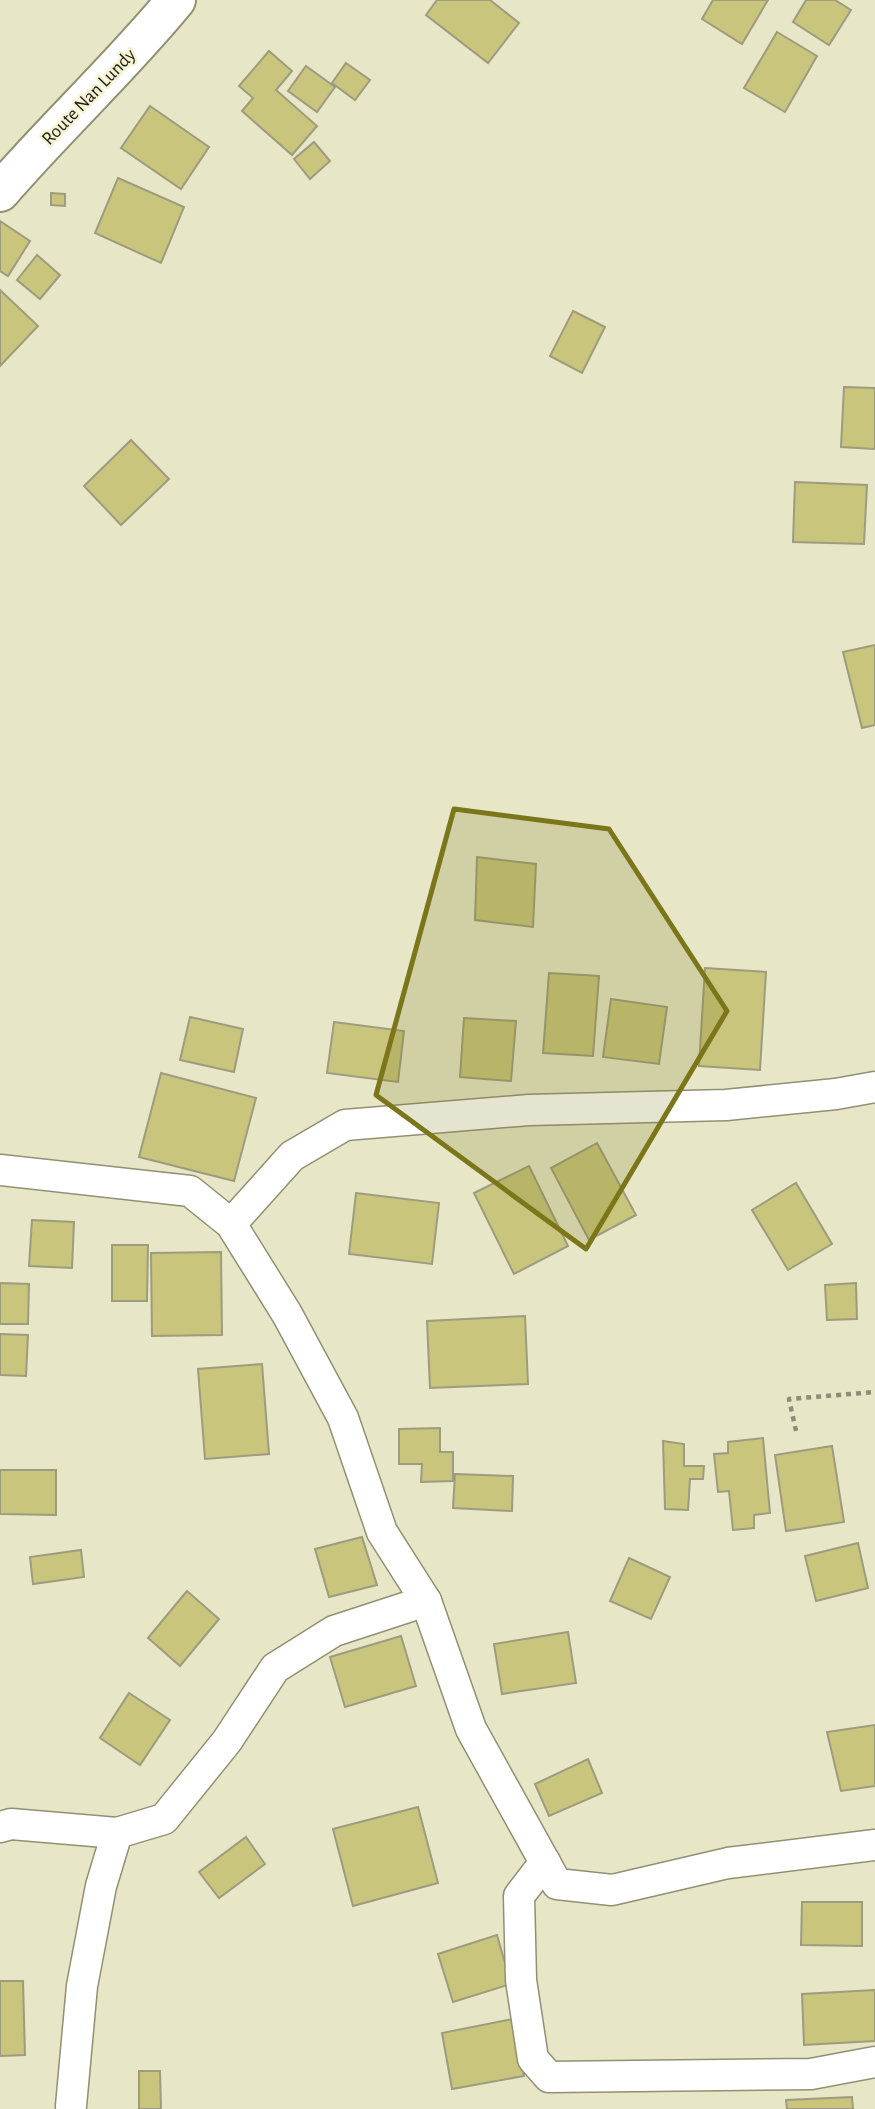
<svg xmlns="http://www.w3.org/2000/svg" width="875" height="2109" font-family="'Alegreya Sans',sans-serif">
	<rect width="100%" height="100%" fill="#e7e6c7"/>
	<g fill="#c9c57c" stroke="#9d9c7e" stroke-width="2">
		<polygon points="437,0 490,0 519,23 488,63 426,15"/>
		<polygon points="713,0 768,0 742,44 702,19"/>
		<polygon points="806,0 835,0 851,10 829,45 793,22"/>
		<polygon points="777,32 817,56 785,112 744,88"/>
		<polygon points="269,51 292,71 276,90 317,126 292,155 242,111 253,98 239,86"/>
		<polygon points="346,63 370,80 355,100 332,83"/>
		<polygon points="306,66 335,87 317,112 288,91"/>
		<polygon points="150,106 209,147 181,189 121,148"/>
		<polygon points="314,142 330,161 310,179 294,159"/>
		<polygon points="118,178 184,207 161,263 95,233"/>
		<polygon points="51,193 65,194 65,206 51,205"/>
		<polygon points="0,221 30,241 8,276 0,271"/>
		<polygon points="37,255 60,275 40,299 17,280"/>
		<polygon points="0,290 38,326 0,366"/>
		<polygon points="573,311 605,327 582,373 550,356"/>
		<polygon points="844,387 875,388 875,449 841,447"/>
		<polygon points="131,440 169,479 121,525 84,486"/>
		<polygon points="795,482 867,485 864,544 793,542"/>
		<polygon points="875,645 875,725 862,728 843,652"/>
		<polygon points="477,857 536,864 533,927 475,920"/>
		<polygon points="705,968 766,972 760,1070 699,1066"/>
		<polygon points="549,973 599,976 593,1056 543,1053"/>
		<polygon points="611,999 667,1007 659,1064 603,1057"/>
		<polygon points="190,1017 243,1029 234,1072 180,1060"/>
		<polygon points="464,1018 516,1021 511,1081 460,1077"/>
		<polygon points="334,1022 404,1031 398,1082 327,1073"/>
		<polygon points="161,1073 256,1098 234,1181 139,1157"/>
		<polygon points="597,1143 636,1215 589,1240 551,1168"/>
		<polygon points="529,1166 568,1246 514,1274 474,1193"/>
		<polygon points="796,1183 832,1244 788,1270 752,1210"/>
		<polygon points="356,1193 439,1203 432,1264 349,1254"/>
		<polygon points="32,1220 74,1222 72,1268 29,1266"/>
		<polygon points="112,1245 148,1245 147,1301 112,1301"/>
		<polygon points="221,1252 222,1335 152,1336 151,1253"/>
		<polygon points="0,1283 29,1284 28,1324 0,1324"/>
		<polygon points="856,1283 857,1319 827,1320 825,1285"/>
		<polygon points="525,1316 528,1384 430,1388 427,1321"/>
		<polygon points="0,1334 28,1335 26,1376 0,1375"/>
		<polygon points="262,1364 269,1454 205,1459 198,1369"/>
		<polygon points="440,1428 440,1452 453,1452 453,1481 421,1482 422,1464 399,1464 399,1429"/>
		<polygon points="763,1438 770,1513 754,1515 754,1528 733,1530 729,1491 718,1492 714,1454 728,1453 728,1442"/>
		<polygon points="663,1441 684,1444 684,1466 704,1466 703,1479 690,1479 688,1510 665,1509"/>
		<polygon points="832,1446 844,1522 786,1531 775,1455"/>
		<polygon points="0,1470 56,1470 56,1515 0,1514"/>
		<polygon points="455,1474 513,1476 512,1511 453,1508"/>
		<polygon points="362,1537 377,1585 329,1597 315,1549"/>
		<polygon points="858,1543 868,1588 816,1601 805,1556"/>
		<polygon points="81,1550 84,1577 33,1584 30,1557"/>
		<polygon points="629,1558 670,1577 651,1619 610,1601"/>
		<polygon points="187,1591 219,1619 180,1666 148,1638"/>
		<polygon points="568,1632 576,1683 502,1694 494,1644"/>
		<polygon points="401,1636 416,1686 345,1707 330,1657"/>
		<polygon points="129,1693 170,1720 140,1765 100,1738"/>
		<polygon points="875,1725 875,1786 841,1791 827,1732"/>
		<polygon points="588,1759 602,1793 549,1816 535,1784"/>
		<polygon points="418,1807 438,1883 353,1906 333,1829"/>
		<polygon points="246,1837 265,1864 219,1898 199,1872"/>
		<polygon points="802,1902 862,1902 862,1946 801,1945"/>
		<polygon points="497,1935 511,1984 453,2002 438,1954"/>
		<polygon points="0,1981 23,1981 25,2055 0,2056"/>
		<polygon points="875,1990 875,2041 804,2045 802,1994"/>
		<polygon points="513,2019 524,2076 452,2089 442,2033"/>
		<polygon points="139,2071 160,2071 161,2109 139,2109"/>
		<polygon points="852,2097 853,2109 787,2109 786,2100"/>
	</g>
	<g fill="none" stroke-linecap="round" stroke-linejoin="round">
		<defs>
			<g id="street">
				<polyline points="0,1170 190,1191 231,1224 287,1314 343,1418 382,1532 426,1601 471,1729 557,1884 612,1890 728,1863 875,1845"/>
				<polyline points="231,1224 292,1156 345,1125 529,1110 726,1105 836,1094 875,1087"/>
				<polyline points="0,1827 11,1824 117,1833"/>
				<polyline points="545,1862 519,1896 521,1980 533,2059 549,2077 811,2074 875,2062"/>
				<polyline points="71,2106 82,1986 101,1886 117,1833 164,1819 227,1741 275,1668 334,1631 426,1601"/>
			</g>
			<path id="secondary" d="M0,192C57,126 121,67 176,0"/>
		</defs>
		<use href="#street" stroke="#919073" stroke-width="33"/>
		<use href="#secondary" stroke="#919073" stroke-width="42"/>
		<polyline stroke="#8e8d77" stroke-width="4.5" stroke-dasharray="5 5" stroke-linecap="butt" points="796,1431 789,1399 875,1392"/>
		<use href="#street" stroke="#fff" stroke-width="30"/>
		<use href="#secondary" stroke="#fff" stroke-width="38"/>
	</g>
	<path fill="#7c761b" fill-opacity="0.2" stroke="#7c761b" stroke-width="5" stroke-linejoin="round" d="M454,809L609,829L727,1011L586,1249L376,1095Z"/>
	<g text-anchor="middle" stroke-width="5" stroke-linejoin="round" paint-order="stroke">
		<g font-size="19" fill="#222116" stroke="#f4f3d4">
			<text transform="translate(88 96) rotate(-46)" y="7">Route Nan Lundy</text>
		</g>
	</g>
</svg>
